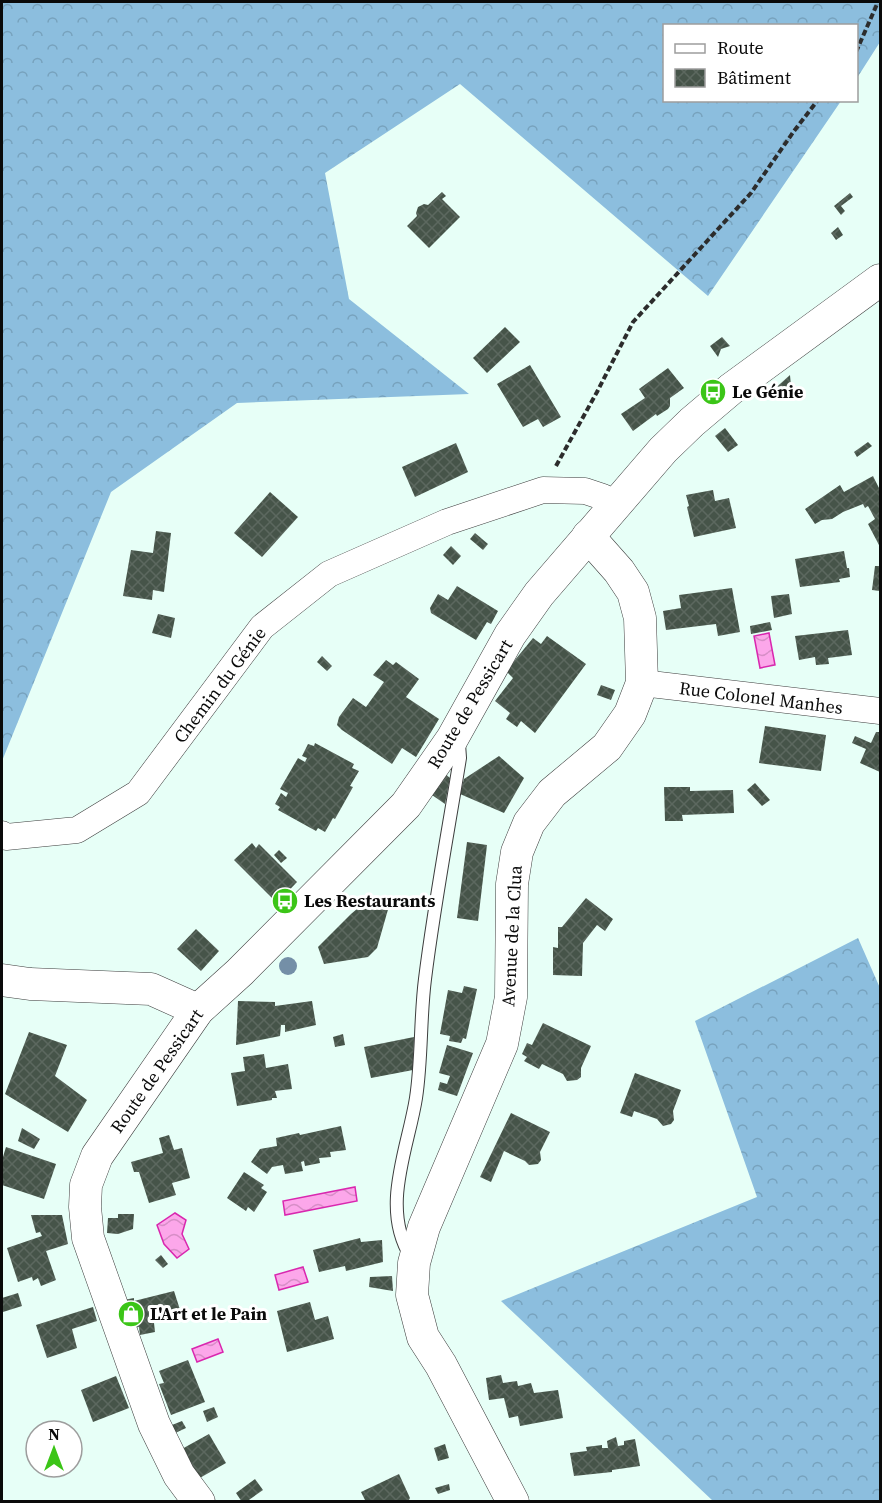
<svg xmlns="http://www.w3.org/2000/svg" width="882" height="1503" font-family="'Source Serif 4',serif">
	<defs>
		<pattern id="forest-crowns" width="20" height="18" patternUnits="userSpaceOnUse" patternTransform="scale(1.5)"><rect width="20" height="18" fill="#8cbede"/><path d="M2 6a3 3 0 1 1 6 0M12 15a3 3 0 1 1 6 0" fill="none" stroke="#77a2bd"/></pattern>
		<pattern id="water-waves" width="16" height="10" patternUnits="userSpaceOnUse" patternTransform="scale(1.5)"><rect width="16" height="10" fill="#fca7ea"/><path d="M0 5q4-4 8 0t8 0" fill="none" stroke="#d78ec7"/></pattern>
		<pattern id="building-cross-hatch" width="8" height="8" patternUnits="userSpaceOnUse" patternTransform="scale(1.5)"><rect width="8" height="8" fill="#465449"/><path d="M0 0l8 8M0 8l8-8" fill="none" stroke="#5c685f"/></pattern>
	</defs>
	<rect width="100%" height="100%" fill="#e7fff7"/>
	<g fill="url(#forest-crowns)">
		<polygon points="2,2 880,2 880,42 857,78 856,26 664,26 664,100 841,101 708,296 460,84 325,173 349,299 469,394 237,403 111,492 2,761"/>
		<polygon points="858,938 880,988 880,1501 713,1501 501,1301 757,1197 695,1021"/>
	</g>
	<g fill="url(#water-waves)" stroke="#d927af" stroke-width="1.5">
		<polygon points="769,633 775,665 760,668 754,636"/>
		<polygon points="355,1187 357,1201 285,1215 283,1201"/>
		<polygon points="175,1213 186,1220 182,1234 189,1249 177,1258 164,1244 157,1225"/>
		<polygon points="303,1267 308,1282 279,1290 275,1275"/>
		<polygon points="218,1339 223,1352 197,1362 192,1349"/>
	</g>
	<g fill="url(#building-cross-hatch)">
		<polygon points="442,192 446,196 442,199 460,217 429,248 407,226 417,216 416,213 418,207 424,204 428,205"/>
		<polygon points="850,193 853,197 841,206 845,211 841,215 834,206"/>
		<polygon points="838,227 843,235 836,240 831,233"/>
		<polygon points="505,327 520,342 487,373 473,358"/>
		<polygon points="722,337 730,346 721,349 718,357 710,346"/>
		<polygon points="530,365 561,417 543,427 538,419 523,427 497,384"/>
		<polygon points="668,368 684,388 670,398 670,406 668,409 657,416 656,414 633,431 621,414 645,398 639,389"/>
		<polygon points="790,375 791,386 781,395 771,392"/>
		<polygon points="725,428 738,445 728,452 715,436"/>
		<polygon points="868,442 872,446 857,457 854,452"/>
		<polygon points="456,443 468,472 415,497 402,467"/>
		<polygon points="873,476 880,490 880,547 868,524 875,519 868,506 865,508 863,504 843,512 832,519 822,520 815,524 805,509 840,485 844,492"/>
		<polygon points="713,490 715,501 729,498 736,528 694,537 687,507 689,506 686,495"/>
		<polygon points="270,492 298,517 262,557 234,533"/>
		<polygon points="156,531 171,533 164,592 153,590 152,600 123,596 131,550 153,553"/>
		<polygon points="475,533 488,544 483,550 470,539"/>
		<polygon points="451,546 461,556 453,565 443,555"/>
		<polygon points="844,551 847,568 849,568 850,577 839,579 840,582 800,587 795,559"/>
		<polygon points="875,566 880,566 880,591 872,590"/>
		<polygon points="457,586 498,611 491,624 487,622 476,640 431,613 430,608 438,594 448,600"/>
		<polygon points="732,588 740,632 718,636 716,624 666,630 663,611 681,608 679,595"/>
		<polygon points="789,594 792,614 774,618 771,596"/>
		<polygon points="158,614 175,618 171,638 152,633"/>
		<polygon points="770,622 772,630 751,634 750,626"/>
		<polygon points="848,630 852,655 828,658 829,664 816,665 815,657 799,660 795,636"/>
		<polygon points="547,636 586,664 535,733 521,721 517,727 506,719 510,713 495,701 513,678 506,671 533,638 541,644"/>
		<polygon points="322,656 332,666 327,671 317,662"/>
		<polygon points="386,660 393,665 396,662 419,679 406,697 439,719 416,757 402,748 392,764 342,730 337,725 339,717 353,698 366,707 384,682 373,675"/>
		<polygon points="601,685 615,690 611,700 597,695"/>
		<polygon points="765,726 826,735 821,771 759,763"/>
		<polygon points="876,732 880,732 880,772 860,763 866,749 852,743 855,736 871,743"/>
		<polygon points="315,743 354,764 352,768 359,771 350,786 353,787 335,819 333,818 325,832 318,828 316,831 278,810 280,807 275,804 281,793 286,797 288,793 280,789 298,758 305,762 307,758 302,756 308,744 314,746"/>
		<polygon points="499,756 524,778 504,813 460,794 464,779"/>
		<polygon points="443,772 450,778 445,804 432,795"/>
		<polygon points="755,783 770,800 762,806 747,790"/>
		<polygon points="664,787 690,787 690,791 733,790 734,813 682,815 683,821 665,821"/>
		<polygon points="467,842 487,845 478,921 457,918"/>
		<polygon points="252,843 256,848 259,844 297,882 277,903 234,860"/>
		<polygon points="279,850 287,858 281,863 274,855"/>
		<polygon points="370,898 389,906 377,948 368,957 324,964 318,947 351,914"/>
		<polygon points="586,898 613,919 605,931 597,925 583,943 582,976 553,975 553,947 558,948 558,927 562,927"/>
		<polygon points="196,929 219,951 201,971 177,949"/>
		<polygon points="464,986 477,989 466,1039 463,1038 461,1043 449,1041 450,1036 440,1034 448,990 462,993"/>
		<polygon points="238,1001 275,1002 275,1006 312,1001 316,1025 285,1032 285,1025 281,1025 280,1036 236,1045"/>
		<polygon points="543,1023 591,1046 581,1068 581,1077 577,1080 567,1081 563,1074 542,1064 539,1069 524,1061 527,1057 522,1054 527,1043 532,1045"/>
		<polygon points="29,1032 67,1045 55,1076 87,1100 68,1132 5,1094"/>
		<polygon points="343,1034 345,1045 335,1047 333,1037"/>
		<polygon points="414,1037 413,1070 371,1078 364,1047"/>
		<polygon points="447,1045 473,1053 457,1096 438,1090 440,1082 447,1084 450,1076 439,1073"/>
		<polygon points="264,1054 266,1068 288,1064 292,1089 275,1091 277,1098 272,1098 272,1100 237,1106 231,1073 245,1071 243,1057"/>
		<polygon points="635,1073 681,1090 673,1111 674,1120 671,1124 663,1126 657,1119 634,1111 632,1117 620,1113"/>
		<polygon points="511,1113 550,1132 540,1152 541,1160 538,1164 529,1165 525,1161 504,1151 491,1182 480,1177"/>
		<polygon points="341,1126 346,1150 330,1152 331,1157 319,1158 320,1163 305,1166 304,1161 301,1162 303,1171 285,1174 283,1165 272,1167 267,1174 251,1162 260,1149 277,1146 276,1138 299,1133 300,1135"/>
		<polygon points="22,1128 40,1139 34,1149 18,1141"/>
		<polygon points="169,1135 174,1150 182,1148 190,1178 172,1183 176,1195 149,1203 139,1172 134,1172 131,1162 163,1153 159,1138"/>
		<polygon points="6,1147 56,1164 44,1199 2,1185 2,1160"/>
		<polygon points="244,1172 264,1185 261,1188 267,1192 254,1212 248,1207 246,1211 227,1198"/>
		<polygon points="118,1214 134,1214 133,1229 118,1234 107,1233 108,1218 118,1218"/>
		<polygon points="31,1215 62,1215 68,1244 46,1251 56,1280 41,1286 38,1278 33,1281 32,1277 18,1282 7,1248 42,1236 40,1232 36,1233"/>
		<polygon points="360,1238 361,1242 382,1240 383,1262 346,1271 345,1266 319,1272 313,1250"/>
		<polygon points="161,1255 168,1264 163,1268 155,1260"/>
		<polygon points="392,1276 393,1291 369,1287 370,1277"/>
		<polygon points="174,1291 182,1316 154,1323 155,1332 140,1335 139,1327 128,1329 118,1301 134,1298 134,1301"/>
		<polygon points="18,1293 22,1306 3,1312 2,1298"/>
		<polygon points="310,1302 315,1320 328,1316 334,1339 287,1352 277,1311"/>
		<polygon points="93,1307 97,1321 72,1329 77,1348 47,1358 36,1325"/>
		<polygon points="188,1360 205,1402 171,1415 159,1384 164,1383 159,1371"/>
		<polygon points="501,1375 503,1383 517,1381 518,1386 531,1383 534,1393 558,1390 563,1418 520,1426 518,1416 509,1418 504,1398 489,1400 486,1378"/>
		<polygon points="116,1376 129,1408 93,1422 81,1390"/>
		<polygon points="214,1407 218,1417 207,1422 203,1411"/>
		<polygon points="182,1421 186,1428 171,1435 167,1427"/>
		<polygon points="209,1434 226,1463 198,1479 180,1450"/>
		<polygon points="616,1437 618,1446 624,1445 624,1441 635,1439 640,1466 612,1470 612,1472 574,1476 570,1453 587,1451 586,1447 602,1445 602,1448 608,1448 607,1441"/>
		<polygon points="445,1444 449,1458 438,1461 434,1448"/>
		<polygon points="399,1474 410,1498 408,1502 366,1502 361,1492"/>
		<polygon points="255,1479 263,1490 246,1502 242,1502 236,1493"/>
		<polygon points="449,1484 450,1490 438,1494 435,1488"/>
	</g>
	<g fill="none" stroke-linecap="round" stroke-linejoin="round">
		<defs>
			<path id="service" d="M411,1257C380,1208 408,1149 416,1098C422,1059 420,1018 425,979C434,906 448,832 460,758L459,744L456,741"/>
			<g id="minor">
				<polyline points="642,683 880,711"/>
				<polyline points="2,834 6,837 77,830 138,793 262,627 329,574 447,522 543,490 585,491 603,497 615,505"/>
			</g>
			<g id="tertiary">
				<polyline points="2,980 30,984 151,989 198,1010"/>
				<polyline points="199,1502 179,1475 154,1424 88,1238 85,1207 86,1185 97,1156 198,1010 240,972 406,805 452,739 510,635 539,594 663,450 692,422 731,389 880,280"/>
				<polyline points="513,1502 441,1365 423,1337 412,1295 414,1263 424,1227 502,1044 511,997 512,884 517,852 529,823 552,793 607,747 630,714 642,683 640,618 633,592 619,571 588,536"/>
			</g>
		</defs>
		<use href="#service" stroke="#3d3d3d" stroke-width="14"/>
		<use href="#minor" stroke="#3d3d3d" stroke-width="27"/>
		<use href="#tertiary" stroke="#3d3d3d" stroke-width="33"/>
		<g stroke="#2c2c2c" stroke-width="4" stroke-dasharray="6 3" stroke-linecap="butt">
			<polyline points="856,52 878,2"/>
			<polyline points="556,466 597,392 633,322 751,193 794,131 818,100"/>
		</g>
		<use href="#service" stroke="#fff" stroke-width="12"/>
		<use href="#minor" stroke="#fff" stroke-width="26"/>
		<use href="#tertiary" stroke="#fff" stroke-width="32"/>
	</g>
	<circle fill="#748fa7" cx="288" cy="966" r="9"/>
	<defs>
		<symbol id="bus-disc" viewBox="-11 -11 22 22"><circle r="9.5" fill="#3bc517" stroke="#fff"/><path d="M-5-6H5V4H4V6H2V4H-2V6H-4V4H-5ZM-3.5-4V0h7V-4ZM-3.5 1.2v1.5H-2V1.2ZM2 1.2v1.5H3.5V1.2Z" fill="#fff"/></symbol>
		<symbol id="shop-disc" viewBox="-11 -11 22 22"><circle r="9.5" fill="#3bc517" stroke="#fff"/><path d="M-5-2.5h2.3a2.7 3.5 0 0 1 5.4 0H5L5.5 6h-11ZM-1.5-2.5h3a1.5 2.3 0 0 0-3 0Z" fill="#fff"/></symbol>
	</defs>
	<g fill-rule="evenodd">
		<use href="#bus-disc" x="698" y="377" width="30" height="30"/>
		<use href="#bus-disc" x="270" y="886" width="30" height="30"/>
		<use href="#shop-disc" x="116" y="1299" width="30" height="30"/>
	</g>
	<g text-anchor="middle" stroke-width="6" stroke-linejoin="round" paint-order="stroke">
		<g font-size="18" font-weight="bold" fill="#0a0a0a" stroke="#fff" text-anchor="start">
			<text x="732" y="398">Le Génie</text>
			<text x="304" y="907">Les Restaurants</text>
			<text x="150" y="1320">L'Art et le Pain</text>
		</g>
		<g font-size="18" fill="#0a0a0a" stroke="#fff">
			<text transform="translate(220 685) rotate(-53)" y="6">Chemin du Génie</text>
			<text transform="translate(761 698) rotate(7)" y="6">Rue Colonel Manhes</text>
			<text transform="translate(470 704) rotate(-59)" y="6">Route de Pessicart</text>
			<text transform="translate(512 936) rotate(-87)" y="6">Avenue de la Clua</text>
			<text transform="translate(157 1071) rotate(-55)" y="6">Route de Pessicart</text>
		</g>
	</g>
	<rect width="882" height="1503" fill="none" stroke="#0a0a0a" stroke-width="6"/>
	<rect x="663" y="24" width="195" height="78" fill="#ffffff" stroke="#9d9d9d" stroke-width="1.5"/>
	<rect x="675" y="44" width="30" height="9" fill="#ffffff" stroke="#9d9d9d" stroke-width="1.5"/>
	<text x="717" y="54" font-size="18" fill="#0a0a0a">Route</text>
	<rect x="675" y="69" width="30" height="18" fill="url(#building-cross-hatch)" stroke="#9d9d9d" stroke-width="1.5"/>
	<text x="717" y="84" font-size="18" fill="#0a0a0a">Bâtiment</text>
	<g transform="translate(54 1449)"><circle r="28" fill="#ffffff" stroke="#9d9d9d" stroke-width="1.5"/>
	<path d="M0-4.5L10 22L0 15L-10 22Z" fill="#3bc517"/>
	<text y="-9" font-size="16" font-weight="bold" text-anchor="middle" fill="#0a0a0a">N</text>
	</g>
</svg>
